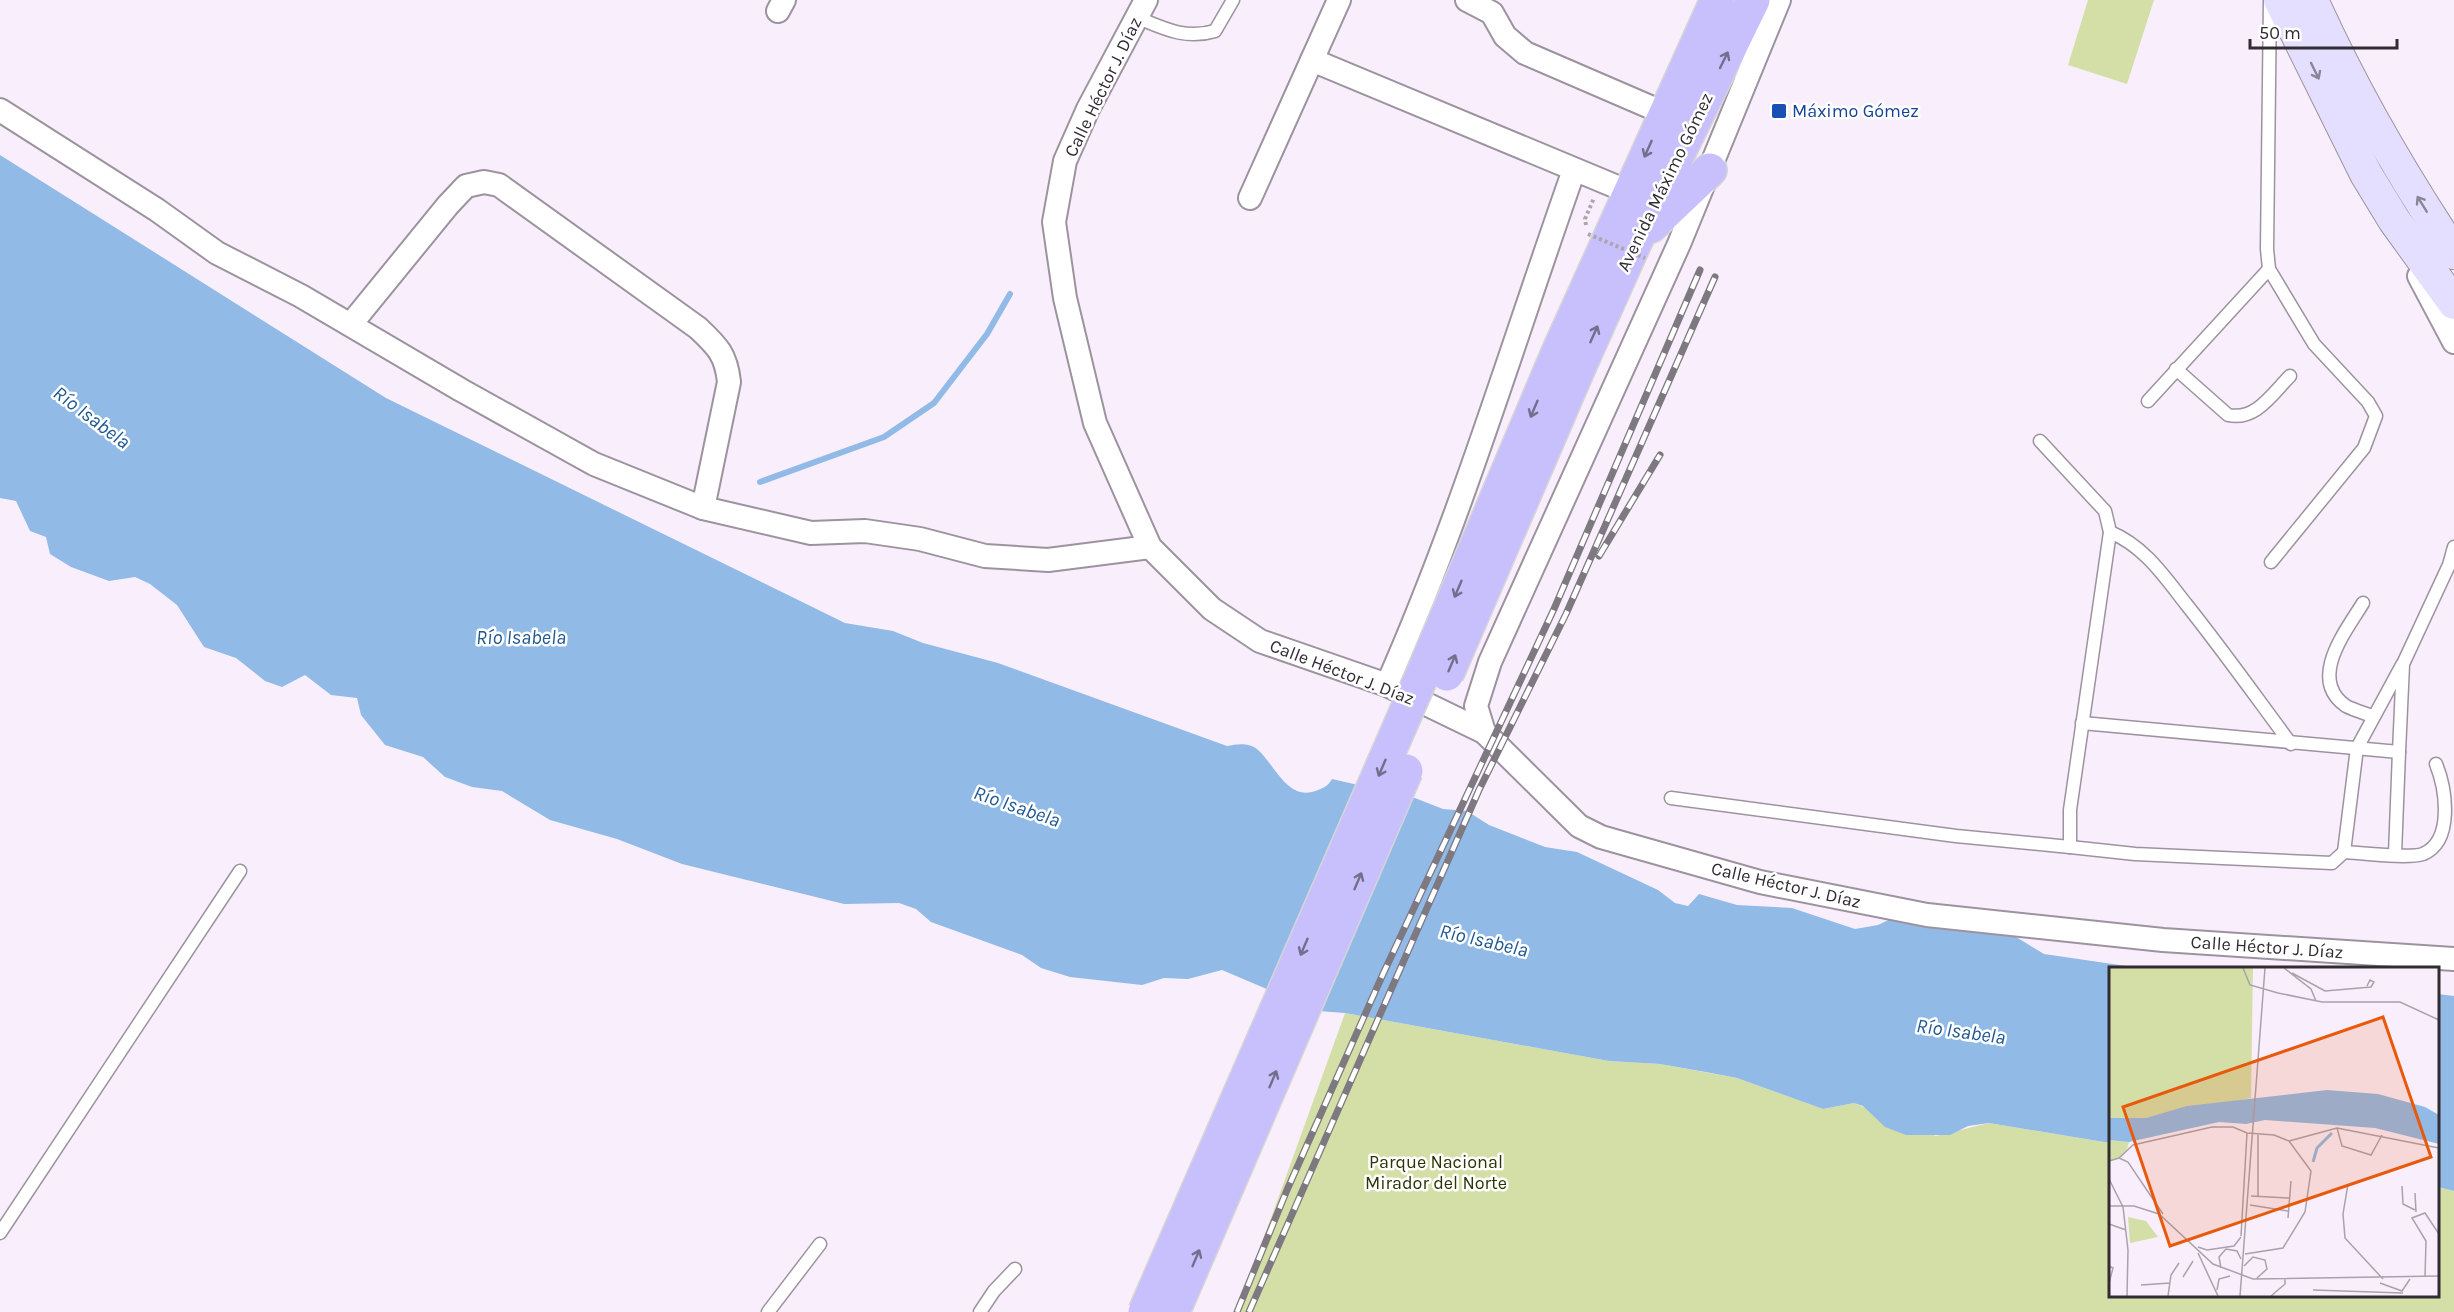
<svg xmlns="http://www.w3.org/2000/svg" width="2454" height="1312" font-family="Karla,sans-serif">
	<rect width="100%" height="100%" fill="#f9effc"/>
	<g fill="#d4dfa8">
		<polygon points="2088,0 2154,0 2127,84 2068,65"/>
		<polygon points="1345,1013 1609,1061 1660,1064 1737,1078 1823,1109 1854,1103 1936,1136 1989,1123 2110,1143 2110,1296 2438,1296 2438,1187 2454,1191 2454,1312 1237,1312"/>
	</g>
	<g fill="#91bae7">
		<path d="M0,155L386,398L845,623L893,631L923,643L998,663L1227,746C1236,744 1250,742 1258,750C1276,766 1288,803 1318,790C1325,787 1328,786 1332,779L1415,798L1443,809L1467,811L1489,825L1545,847L1577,852L1658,890L1675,903L1688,906L1699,894L1737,905L1792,908L1855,929L1878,925L1901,914L2008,932L2044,954L2140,968H2110V1143L1989,1123L1968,1126L1950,1135H1906L1885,1127L1863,1106L1854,1103L1823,1109L1737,1078L1711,1073L1660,1064L1609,1061L1345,1013L1318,1011L1222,970L1188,979L1164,978L1142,985L1070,977L1041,968L1022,955L931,922L916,909L899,903L844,904L682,864L617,839L550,820L502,791L472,787L445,777L423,757L385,745L361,715L357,698L331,695L305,675L282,687L265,681L236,658L204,647L177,605L150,584L135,577L109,581L71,567L50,554L46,537L30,531L16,501L0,498Z"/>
		<polygon points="2438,994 2454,996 2454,1191 2438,1187"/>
	</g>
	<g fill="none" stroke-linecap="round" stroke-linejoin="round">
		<polyline stroke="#91bae7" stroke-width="6" points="760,482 884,437 934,403 987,334 1010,294"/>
		<defs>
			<g id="lane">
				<polyline points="2270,0 2267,249 2269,269 2314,344 2368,402 2376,416 2364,448 2271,562"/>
				<path d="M1136,17C1163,28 1185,40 1215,31L1233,0"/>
				<path d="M2176,369L2228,415C2256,421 2272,394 2290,376"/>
				<polyline points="2148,401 2269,269"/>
				<path d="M2040,441L2105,511L2110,532L2070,810V847L2135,854L2332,863L2344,852C2362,853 2408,859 2423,854C2454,841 2446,789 2436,764"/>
				<path d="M2110,532C2144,546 2164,576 2186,604C2222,649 2256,697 2291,744"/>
				<path d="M2363,603C2346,631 2307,679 2346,706C2354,710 2364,713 2372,716"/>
				<polyline points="2082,723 2399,752 2403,664 2449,565 2454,547"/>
				<polyline points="1671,798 1956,836 2070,847"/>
				<polyline points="2344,852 2357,748 2402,665"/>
				<polyline points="2395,854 2399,752"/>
				<polyline points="0,1233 240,871"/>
				<polyline points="768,1312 820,1244"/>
				<polyline points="980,1312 994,1291 1015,1269"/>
			</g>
			<g id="street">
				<polyline points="1146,0 1088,109 1065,161 1054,222 1065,298 1095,423 1150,547 1212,609 1260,641 1387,685 1484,732 1579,826 1601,837 1760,882 1927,915 2163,940 2454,959"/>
				<polyline points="1467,0 1492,13 1505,36 1525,53 1664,113"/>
				<polyline points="778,11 784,0"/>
				<polyline points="1312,60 1629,192"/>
				<polyline points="0,110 157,210 217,253 301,296 461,390 594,464 703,508 811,533 865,531 920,539 985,556 1048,560 1150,547"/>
				<polyline points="1250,198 1339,0"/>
				<polyline points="2419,276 2454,342"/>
				<path d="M351,324L448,205L466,186L484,182L499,185L698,328C717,346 726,354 729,382L703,508"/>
				<path d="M1387,685C1461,518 1513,342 1574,170"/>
				<polyline points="1484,732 1476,706 1490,662 1679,244 1779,0"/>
			</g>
			<g id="secondary">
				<polyline points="2280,0 2366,174 2394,220 2454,303"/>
				<path d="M2312,0C2352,89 2400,172 2454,253"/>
			</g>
			<g id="primary">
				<polyline points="1651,226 1710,170"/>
				<polyline points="1557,355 1717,0"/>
				<polyline points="1580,365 1636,240 1753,0"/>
			</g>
		</defs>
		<use href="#lane" stroke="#9c939f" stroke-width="15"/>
		<use href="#street" stroke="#9c939f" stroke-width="26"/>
		<use href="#secondary" stroke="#9c939f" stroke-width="34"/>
		<use href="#primary" stroke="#d6d5d6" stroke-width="36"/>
		<polyline stroke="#aca4ae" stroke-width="4" stroke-dasharray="3 3" stroke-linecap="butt" points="1586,225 1585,219 1594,198"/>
		<use href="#lane" stroke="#fff" stroke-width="12"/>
		<use href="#street" stroke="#fff" stroke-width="22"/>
		<use href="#secondary" stroke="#e4dffe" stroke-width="32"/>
		<use href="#primary" stroke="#c8bffd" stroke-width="33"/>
		<defs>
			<g id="rail">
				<polyline points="1599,556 1660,455"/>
				<polyline points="1237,1312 1287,1190 1383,974 1554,609 1700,270"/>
				<polyline points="1249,1312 1479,790 1566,614 1715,277"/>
			</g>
		</defs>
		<use href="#rail" stroke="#7e7880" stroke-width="7"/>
		<use href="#rail" stroke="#fff" stroke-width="4.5" stroke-dasharray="14" stroke-linecap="butt"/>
		<defs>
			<g id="primary-bridge">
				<polyline points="1447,674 1580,365"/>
				<polyline points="1145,1312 1420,680 1557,355"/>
				<polyline points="1173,1312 1406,771"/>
			</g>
		</defs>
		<use href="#primary-bridge" stroke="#d6d5d6" stroke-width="36" stroke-linecap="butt"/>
		<polyline stroke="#aca4ae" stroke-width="4" stroke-dasharray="3 3" stroke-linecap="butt" points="1588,234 1645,258"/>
		<use href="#primary-bridge" stroke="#c8bffd" stroke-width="33"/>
	</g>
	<defs><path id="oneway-shaft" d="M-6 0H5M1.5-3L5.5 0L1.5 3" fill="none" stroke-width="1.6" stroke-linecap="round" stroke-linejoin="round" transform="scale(1.5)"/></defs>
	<g stroke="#746e8d">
		<use href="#oneway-shaft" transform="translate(1724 60) rotate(-64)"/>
		<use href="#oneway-shaft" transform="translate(1648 149) rotate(114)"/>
		<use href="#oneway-shaft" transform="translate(1594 334) rotate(-66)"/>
		<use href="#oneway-shaft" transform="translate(1534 409) rotate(113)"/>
		<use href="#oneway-shaft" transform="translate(1458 589) rotate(113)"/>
		<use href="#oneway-shaft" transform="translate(1452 663) rotate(-67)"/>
		<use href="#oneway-shaft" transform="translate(1382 768) rotate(113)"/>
		<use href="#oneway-shaft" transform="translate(1358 881) rotate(-67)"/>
		<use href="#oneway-shaft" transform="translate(1304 947) rotate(113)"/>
		<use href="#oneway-shaft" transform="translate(1273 1079) rotate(-67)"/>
		<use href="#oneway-shaft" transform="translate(1196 1258) rotate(-67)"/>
	</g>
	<g stroke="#8a8698">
		<use href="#oneway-shaft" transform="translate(2315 71) rotate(64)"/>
		<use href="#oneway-shaft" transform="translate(2422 204) rotate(-122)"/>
	</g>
	<rect fill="#1a4fb4" stroke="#fff" stroke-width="2" x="1771" y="103" width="16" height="16" rx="3"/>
	<g text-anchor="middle" stroke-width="5" stroke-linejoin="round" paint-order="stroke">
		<g font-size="18" fill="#302c31" stroke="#fff">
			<text transform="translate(1103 87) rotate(-64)" y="6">Calle Héctor J. Díaz</text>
			<text transform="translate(1665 182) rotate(-64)" y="6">Avenida Máximo Gómez</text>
			<text transform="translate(1342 672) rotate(21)" y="6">Calle Héctor J. Díaz</text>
			<text transform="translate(1786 885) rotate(13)" y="6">Calle Héctor J. Díaz</text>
			<text transform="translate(2267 947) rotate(4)" y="6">Calle Héctor J. Díaz</text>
		</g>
		<g font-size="18" fill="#164399" stroke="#fff" text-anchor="start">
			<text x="1792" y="117">Máximo Gómez</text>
		</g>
		<g font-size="18" fill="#2d3406" stroke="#fff">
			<text x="1436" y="1168">Parque Nacional<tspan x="1436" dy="21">Mirador del Norte</tspan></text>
		</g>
		<g font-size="20" font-style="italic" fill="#1f5890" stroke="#fff">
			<text transform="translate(92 417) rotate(37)" y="7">Río Isabela</text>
			<text x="521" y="644">Río Isabela</text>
			<text transform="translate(1017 806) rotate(19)" y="7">Río Isabela</text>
			<text transform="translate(1484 940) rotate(13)" y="7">Río Isabela</text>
			<text transform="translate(1961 1031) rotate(8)" y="7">Río Isabela</text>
		</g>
	</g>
	<g transform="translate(2109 967)">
		<rect width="330" height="330" fill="#f9effc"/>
		<path d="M0,1H144L142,131L37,151H0ZM0,173L20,175L18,182L10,191L0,193ZM19,250L37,254L49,270L21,276Z" fill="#d4dfa8"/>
		<path d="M218,123L269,127L316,140L330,148V177L266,161L156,153L137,157L110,155L20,175L0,173V151H37L78,139Z" fill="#91bae7"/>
		<path fill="none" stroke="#91bae7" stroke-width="3" d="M204,195L208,181L223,166"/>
		<path fill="none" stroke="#a9a1ab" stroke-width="1.5" d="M134,1L141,18L169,26L213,35H291L330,53M175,1L202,22L207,34M183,6L216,24L262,20L265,15L261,13L258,19M228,161L233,179L262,188L273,168M180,174L228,161L330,181M10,191L19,195L54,247M0,194L10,191L24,178L103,160H124L138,166L165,168L180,174L202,204L196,245L174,281L136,287M0,212L14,240L19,283L18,329M239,217L234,247L236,271L274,312M293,219L294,237L306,243M306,226L307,245M142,229L180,231M149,229V168M141,238L179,244M0,239H25L50,247L104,297L144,312L330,309M179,251L182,214M0,257L17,263M132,269L138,166M89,280L98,283L125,279L132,270M89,286L109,329M0,299L4,301L0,316M135,299L144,290L156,293L158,302L148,311M112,301L110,290L117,282L128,284L132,292M74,310L84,294M316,310L317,274L303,251L316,246L330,267M271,316L293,324L301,312M32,318L61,316M108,323L110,312L121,309M204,323L294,326M59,329L62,308L70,296M131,329L156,1M162,329L176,317V312"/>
		<path fill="#e8590c" fill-opacity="0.15" stroke="#e8590c" stroke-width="3" d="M274,50L322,190L61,279L14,140Z"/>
		<rect width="330" height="330" fill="none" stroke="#302c31" stroke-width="3"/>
	</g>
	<path d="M2250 39v9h147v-9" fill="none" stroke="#302c31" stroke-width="3"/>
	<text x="2259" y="39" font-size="18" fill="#302c31" stroke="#ffffff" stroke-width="4.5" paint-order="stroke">50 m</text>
</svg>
